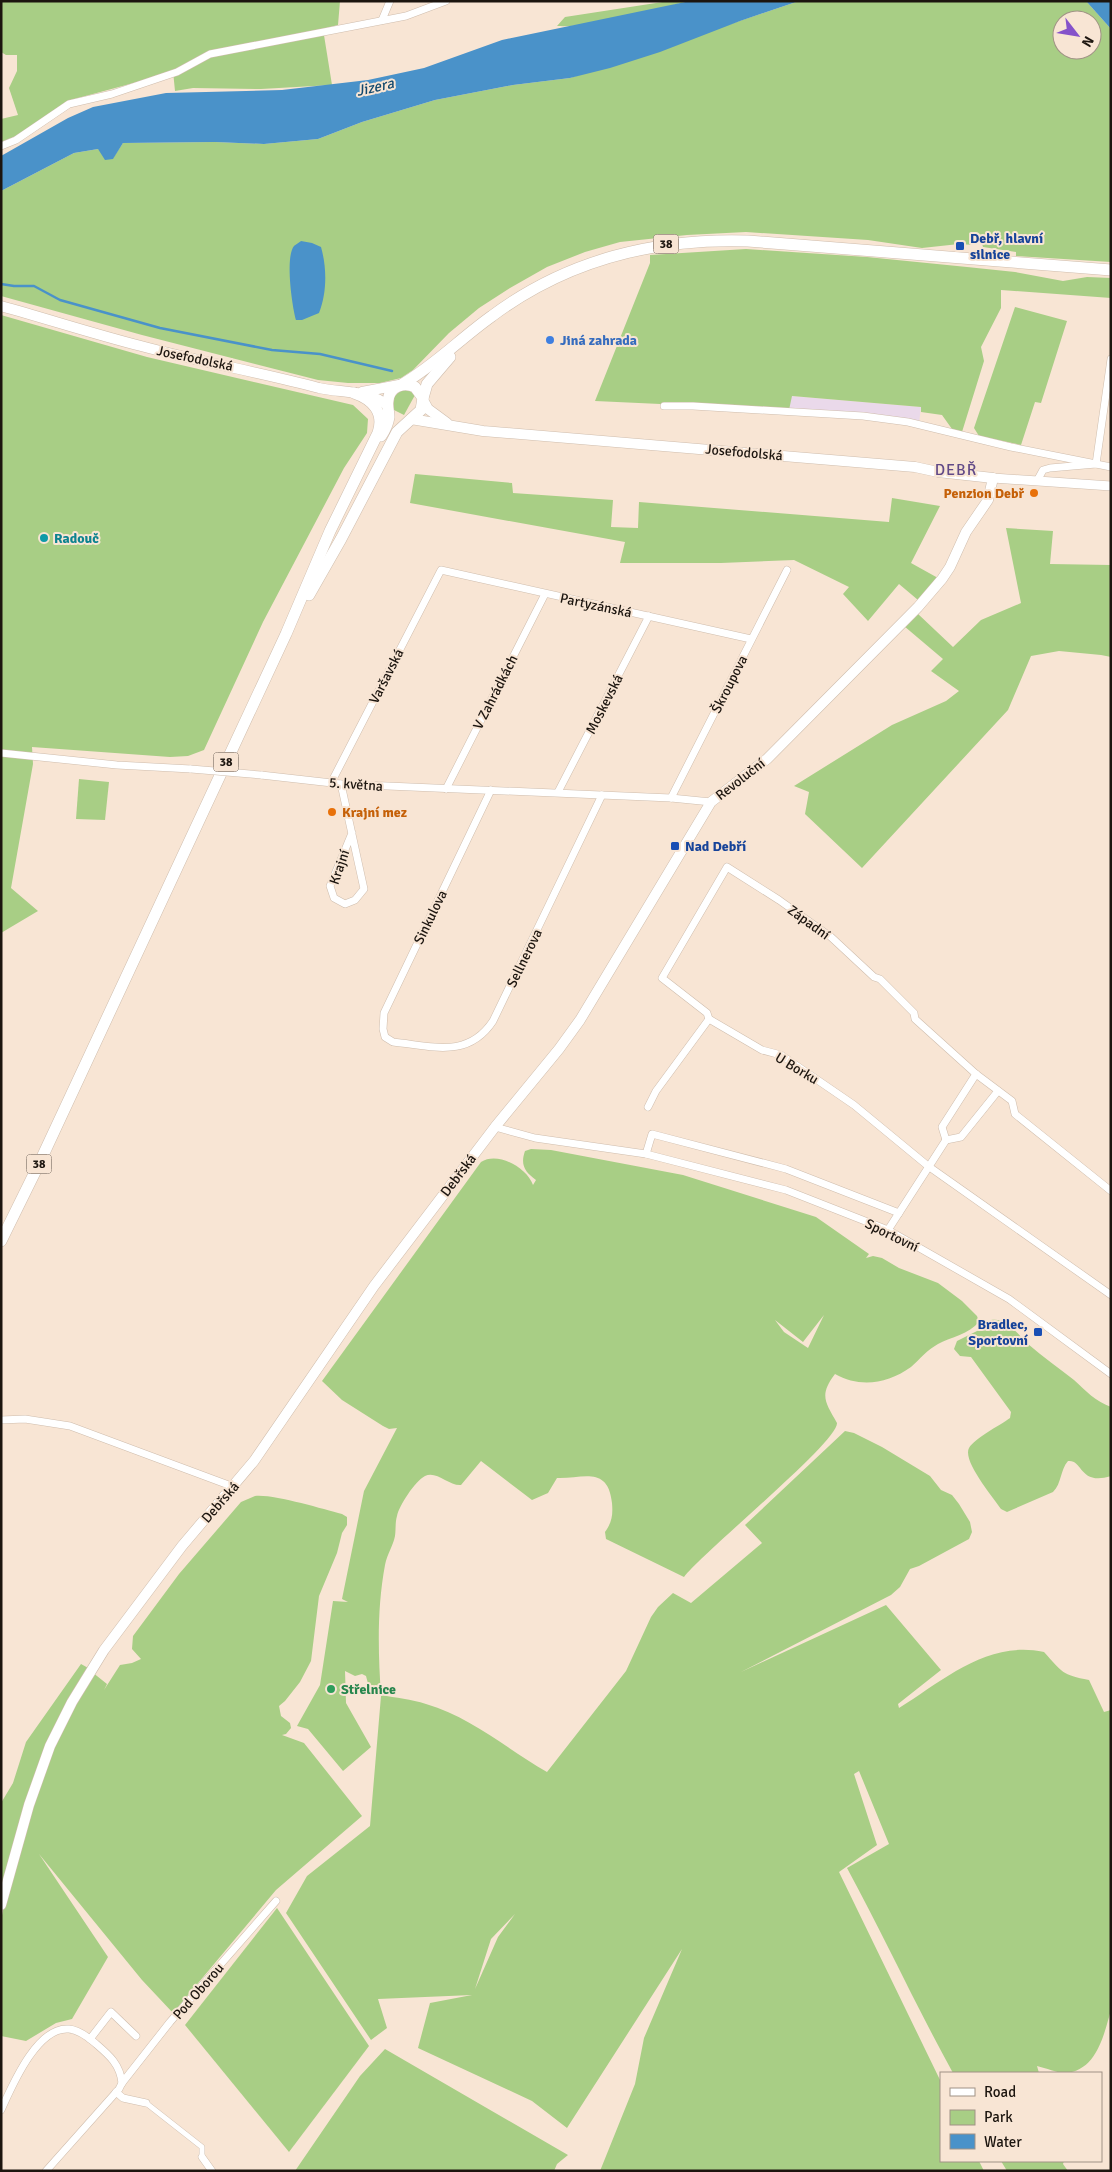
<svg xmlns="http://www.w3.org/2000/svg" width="1112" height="2172" font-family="Signika,sans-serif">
	<rect width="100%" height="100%" fill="#f8e5d4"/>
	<polygon fill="#ead9ea" points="791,396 921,407 919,423 789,410"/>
	<g fill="#a8ce85" fill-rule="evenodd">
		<polygon points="1,1 340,1 338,25 323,29 332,85 261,89 193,88 175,91 173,71 141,81 67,101 17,136 1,142 1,119 18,115 9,88 17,71 17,55 6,55 1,52"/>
		<path d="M669,1H690C650,10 597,28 557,26L565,17Z"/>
		<path d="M799,1H1086L1111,29V262L1016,256V252L983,247L981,240L975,239L974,245L959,244L922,248L868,240L746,232L687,235L620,242L585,252L547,267L510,288L479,308L449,333L413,370L401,378L380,383H348L318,380L142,335L1,296V191L74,153L98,149L113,158L123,143L215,142L264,144L318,139L362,122L435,100L513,85L570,78ZM1062,20H1092V50H1062Z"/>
		<polygon points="746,249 867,257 967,267 1015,272 1063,281 1087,277 1111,278 1111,298 1001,290 1001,308 981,347 984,361 962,432 952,429 942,415 921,412 921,407 792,396 789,410 595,401 650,263 650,255"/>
		<polygon points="1015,307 1067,321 1041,403 1035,402 1021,445 979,436 974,428"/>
		<polygon points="1,315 147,357 353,405 368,419 367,433 344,468 263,622 204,750 188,756 170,757 32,747 33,764 11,888 38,911 1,933"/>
		<path d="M402,390H409L415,395L404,415L394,410C390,401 394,395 402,390Z"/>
		<polygon points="415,474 512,483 513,493 613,500 611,527 638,528 639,502 889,522 892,498 940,506 911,563 938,578 918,600 899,584 868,621 843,594 849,587 794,560 721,563 620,563 625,542 410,503"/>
		<polygon points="1006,528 1053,531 1050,564 1111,565 1111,657 1101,655 1059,651 1031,656 1008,710 862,868 805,814 809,792 794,786 892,725 946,701 959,691 931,671 943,659 904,626 917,613 953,647 981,620 1021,603"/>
		<polygon points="79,779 109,782 105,820 76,819"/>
		<path d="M531,1149L551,1150L683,1175L816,1217L869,1254L866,1258L873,1256L882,1258L899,1268L938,1283L962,1301L977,1316L979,1322C969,1334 951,1337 938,1344C927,1350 920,1359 911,1367C887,1384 860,1388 835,1374C819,1395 825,1402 837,1423C838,1442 705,1550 684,1577L606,1539L605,1532C612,1522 613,1515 612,1503C608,1465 582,1479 557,1478L548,1493L532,1500L481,1461L461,1485C449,1486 436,1470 425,1476C415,1481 399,1506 397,1516C395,1523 396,1529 395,1536C393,1546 387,1554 385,1565C377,1608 378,1652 381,1695C396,1698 411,1699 426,1704C471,1717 507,1749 547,1772L626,1671L651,1617L658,1607L673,1593L691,1603L762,1543L745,1525L845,1431L854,1433L882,1447L930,1476L941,1490L952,1495L959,1504L970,1522L972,1532L969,1539L919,1566L910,1569L900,1587L891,1595L741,1672L886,1605L941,1670L898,1704L899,1708C944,1680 987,1640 1044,1652C1062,1672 1062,1675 1089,1680L1104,1712L1111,1710V2010C1104,2034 1097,2071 1065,2073C1057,2073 1046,2068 1037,2066L1039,2073H953C916,2006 884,1936 847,1868L889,1844L859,1771L854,1774L877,1845L839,1872L941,2082V2161H979L984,2171H600L635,2084L644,2038L682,1949L567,2128L532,2101L418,2048L430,2003L472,1995L378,1999L387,2028L371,2040L286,1913L307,1876L370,1826L381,1696L370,1691L366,1676L362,1674L355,1676L345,1671L346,1703L371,1747L343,1771L308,1729L297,1726L320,1685L333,1601L348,1602L342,1599L364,1491L397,1428L389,1429L383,1426L342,1400L322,1381L481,1162C498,1151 527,1168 533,1185L536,1180C525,1172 520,1165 525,1151ZM824,1315L808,1348L784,1332L775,1320L803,1342ZM515,1914L498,1937L475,1989L491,1939Z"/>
		<path d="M991,1320C1007,1317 1018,1335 1028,1344C1043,1357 1059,1368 1074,1380C1086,1391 1095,1401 1111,1407V1476C1079,1486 1083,1459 1068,1461C1060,1470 1062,1483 1053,1492L1007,1512L1001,1509C994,1498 962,1461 969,1448C975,1438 999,1426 1010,1418L1011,1412L971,1357L960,1356L954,1349L957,1341L981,1329Z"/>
		<path d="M255,1496C274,1494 322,1509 342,1514L347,1517V1525L342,1533L337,1553L319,1596L311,1661L300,1682L285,1701L279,1706L281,1716L290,1723L291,1728L286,1734L282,1735L304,1743L362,1816L276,1890L173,2013L142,1980L39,1854L108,1957L72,2019L56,2023L26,2041L1,2036V1920L8,1887L52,1745L92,1672L107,1684L104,1690L120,1665L132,1663L141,1659L132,1649L133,1636L179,1574L241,1502Z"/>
		<polygon points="81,1664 90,1669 70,1701 1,1899 1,1803 13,1783 26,1742"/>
		<polygon points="277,1908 369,2046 289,2152 185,2025"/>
		<polygon points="385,2049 568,2155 557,2164 554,2171 295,2171 360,2076"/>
		<polygon points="1001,2161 1064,2161 1063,2164 1068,2171 1007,2171"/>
	</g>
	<g fill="#4a92c9">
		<polygon points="690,1 799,1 740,21 660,52 610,68 570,78 513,85 435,100 362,122 318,139 264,144 215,142 123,143 113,159 105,160 98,149 74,153 1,191 1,156 68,118 93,107 166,93 282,90 368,80 424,68 502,40"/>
		<polygon points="1086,1 1111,1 1111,29"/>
		<path d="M301,241L312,243L321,247C327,268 327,293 319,313L302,320H296C292,306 285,257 294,246C295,245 300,242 301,241Z"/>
	</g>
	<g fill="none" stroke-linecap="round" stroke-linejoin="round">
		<polyline stroke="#4a92c9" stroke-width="2.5" points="1,284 14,286 34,286 60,300 160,328 272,350 320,354 392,371"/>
		<defs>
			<polyline id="pedestrian" points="146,2103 202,2147 202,2157"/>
			<g id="minor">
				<polyline points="382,20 390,1"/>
				<polyline points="1,146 16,140 69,104 112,94 177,72 210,54 406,16 446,1"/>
				<polyline points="664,406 693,406 863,416 908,422 1011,447 1111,467"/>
				<polyline points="1037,481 1043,470 1050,468 1096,464 1111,359"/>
				<polyline points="1,753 117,765 191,769"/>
				<polyline points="261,775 341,784 671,798 711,802"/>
				<polyline points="331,783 441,570 751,639"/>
				<polyline points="341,784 364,889 355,900 345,904 334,898 330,886 352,833"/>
				<polyline points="446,789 545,594"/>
				<path d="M491,790L384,1013L383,1029L385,1037L393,1042C432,1046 468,1059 493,1021L602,795"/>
				<polyline points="558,792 649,616"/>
				<polyline points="671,798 787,570"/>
				<polyline points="648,1107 656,1091 709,1019"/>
				<polyline points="495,1127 535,1138 646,1154 786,1190 888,1230 1009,1299 1111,1374"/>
				<polyline points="946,1140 942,1127 976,1074"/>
				<polyline points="946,1140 961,1137 998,1091"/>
				<polyline points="646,1154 652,1134 786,1169 899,1213"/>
				<polyline points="1111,1191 1015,1114 1012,1101 976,1074 915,1019 914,1013 880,979 874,977 831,937 779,900 727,867 662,978 707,1013 709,1019 762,1050 781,1055 854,1105 928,1166 1111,1295"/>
				<polyline points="888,1230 946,1140"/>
				<polyline points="1,1420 25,1419 70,1426 234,1487"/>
				<polyline points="90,2039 111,2012 136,2036"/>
				<polyline points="116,2092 123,2098 146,2103"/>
				<path d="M1,2110C12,2086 37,2026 69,2029C79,2030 88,2037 95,2043C109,2055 120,2064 122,2083"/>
				<polyline points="202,2157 212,2171"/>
				<polyline points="46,2171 119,2089 122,2083 170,2022 276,1901"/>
			</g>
			<polyline id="tertiary" points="993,478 1111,486"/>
			<g id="secondary">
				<path d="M1,306C48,319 94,334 141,346C200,362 260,372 319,388C341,393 371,390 388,406"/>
				<polyline points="362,392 399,385"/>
				<polyline points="423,400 428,409 447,423"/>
				<polyline points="1,1905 29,1805 50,1746 72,1702 104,1650 182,1546 254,1461 374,1286 495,1127 559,1049 580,1020 711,802 767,759 918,607 942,579 950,567 966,532 988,500 993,478 938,472 915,467 483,431 411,419"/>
			</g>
			<g id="primary">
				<path d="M401,385C434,366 461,338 492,316C567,260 656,238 748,241L1111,270"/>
				<polyline points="423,398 427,384 450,357"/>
				<path d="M309,595L341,539L397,432L421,410L423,398L415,387C404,382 389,386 388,401C387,406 389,412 389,417C388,424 385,430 381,436"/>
				<path d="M1,1241L38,1166L286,634L330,531L378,433C385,412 372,399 354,393"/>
			</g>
		</defs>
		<use href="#pedestrian" stroke="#cfbdad" stroke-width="6"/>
		<use href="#minor" stroke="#cfbdad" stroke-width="8"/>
		<use href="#tertiary" stroke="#cfbdad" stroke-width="10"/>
		<use href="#secondary" stroke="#cfbdad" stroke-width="11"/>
		<use href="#primary" stroke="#cfbdad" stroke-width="12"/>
		<use href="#pedestrian" stroke="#fff" stroke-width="5"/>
		<use href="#minor" stroke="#fff" stroke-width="7"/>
		<use href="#tertiary" stroke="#fff" stroke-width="9"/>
		<use href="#secondary" stroke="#fff" stroke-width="10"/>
		<use href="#primary" stroke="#fff" stroke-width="11"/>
		<defs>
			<polyline id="minor-bridge" points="191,769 261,775"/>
		</defs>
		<use href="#minor-bridge" stroke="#cfbdad" stroke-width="8" stroke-linecap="butt"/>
		<use href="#minor-bridge" stroke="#fff" stroke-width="7"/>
	</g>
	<g fill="#1a4fb4" stroke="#f8e5d4" stroke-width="2">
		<rect x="955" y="241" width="10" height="10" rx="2.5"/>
		<rect x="670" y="841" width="10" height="10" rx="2.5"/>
		<rect x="1033" y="1327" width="10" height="10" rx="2.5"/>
	</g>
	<circle fill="#3f7fe0" stroke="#f8e5d4" stroke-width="2" cx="550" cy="340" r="5"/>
	<g fill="#e8710a" stroke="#f8e5d4" stroke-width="2">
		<circle cx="1034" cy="493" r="5"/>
		<circle cx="332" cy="812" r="5"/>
	</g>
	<circle fill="#0f9aa8" stroke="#f8e5d4" stroke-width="2" cx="44" cy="538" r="5"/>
	<circle fill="#2e9e5b" stroke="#f8e5d4" stroke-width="2" cx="331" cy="1689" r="5"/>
	<g text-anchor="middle" stroke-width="4" stroke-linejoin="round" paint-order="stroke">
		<g fill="#f8e5d4" stroke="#5e534a" stroke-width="1">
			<rect x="653.5" y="234.5" width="25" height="19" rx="4"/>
			<rect x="213.5" y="752.5" width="25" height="19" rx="4"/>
			<rect x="26.5" y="1154.5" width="25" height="19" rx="4"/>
		</g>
		<g font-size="12" font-weight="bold" fill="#1c150f">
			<text x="666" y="248">38</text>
			<text x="226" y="766">38</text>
			<text x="39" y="1168">38</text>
		</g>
		<g font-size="14" font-weight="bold" fill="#164399" stroke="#f8e5d4" text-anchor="start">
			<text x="970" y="243">Debř, hlavní<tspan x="970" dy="16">silnice</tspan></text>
			<text x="685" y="851">Nad Debří</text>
			<text x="1028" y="1329" text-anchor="end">Bradlec,<tspan x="1028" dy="16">Sportovní</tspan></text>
		</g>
		<g font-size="14" font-weight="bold" fill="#366cbe" stroke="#f8e5d4" text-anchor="start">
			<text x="560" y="345">Jiná zahrada</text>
		</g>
		<g font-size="14" fill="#1c150f" stroke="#f8e5d4">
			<text transform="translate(195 358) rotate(12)" y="5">Josefodolská</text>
			<text transform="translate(744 452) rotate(5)" y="5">Josefodolská</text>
			<text transform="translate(596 605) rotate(12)" y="5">Partyzánská</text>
			<text transform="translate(386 676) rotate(-63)" y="5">Varšavská</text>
			<text transform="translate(729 684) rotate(-63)" y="5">Škroupova</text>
			<text transform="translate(495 692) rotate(-63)" y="5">V Zahrádkách</text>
			<text transform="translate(604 704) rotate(-63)" y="5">Moskevská</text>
			<text transform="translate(740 779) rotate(-38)" y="5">Revoluční</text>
			<text transform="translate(356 784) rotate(4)" y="5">5. května</text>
			<text transform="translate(339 867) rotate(-71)" y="5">Krajní</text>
			<text transform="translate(430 917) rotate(-64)" y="5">Sinkulova</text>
			<text transform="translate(809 922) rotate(36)" y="5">Západní</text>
			<text transform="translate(524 958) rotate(-64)" y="5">Sellnerova</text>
			<text transform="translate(797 1068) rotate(31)" y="5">U Borku</text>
			<text transform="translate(458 1175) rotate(-53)" y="5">Debřská</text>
			<text transform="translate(892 1235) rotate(26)" y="5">Sportovní</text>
			<text transform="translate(220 1502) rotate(-49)" y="5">Debřská</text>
			<text transform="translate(198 1991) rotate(-49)" y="5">Pod Oborou</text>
		</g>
		<g font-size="14" font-weight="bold" fill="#c56008" stroke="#f8e5d4" text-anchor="end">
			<text x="1024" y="498">Penzion Debř</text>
			<text x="342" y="817" text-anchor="start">Krajní mez</text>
		</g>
		<g font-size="14" font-weight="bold" fill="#0d838f" stroke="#f8e5d4" text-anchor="start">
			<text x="54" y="543">Radouč</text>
		</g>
		<g font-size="14" font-weight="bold" fill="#27864d" stroke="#f8e5d4" text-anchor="start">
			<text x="341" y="1694">Střelnice</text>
		</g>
		<g font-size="15" font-style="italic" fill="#11486d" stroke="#f8e5d4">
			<text transform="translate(375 87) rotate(-13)" y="5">Jizera</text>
		</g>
		<g font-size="16" letter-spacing="1" fill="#614987" stroke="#f8e5d4">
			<text x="956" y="475">DEBŘ</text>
		</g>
	</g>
	<rect width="1112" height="2172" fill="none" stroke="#1c150f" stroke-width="5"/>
	<rect x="940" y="2072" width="162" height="90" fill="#f8e5d4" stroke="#a09285"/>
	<rect x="950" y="2088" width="25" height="8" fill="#ffffff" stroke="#a09285"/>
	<text x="984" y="2097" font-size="15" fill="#1c150f">Road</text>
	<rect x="950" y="2110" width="25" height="15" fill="#a8ce85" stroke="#a09285"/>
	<text x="984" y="2122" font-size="15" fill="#1c150f">Park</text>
	<rect x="950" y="2134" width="25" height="15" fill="#4a92c9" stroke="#a09285"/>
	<text x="984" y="2147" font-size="15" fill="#1c150f">Water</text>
	<g transform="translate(1077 35) rotate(121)"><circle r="24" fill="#f8e5d4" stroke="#a09285"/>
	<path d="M0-4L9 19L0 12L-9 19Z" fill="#8552ca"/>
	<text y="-8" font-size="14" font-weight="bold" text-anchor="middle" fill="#1c150f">N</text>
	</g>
</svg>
